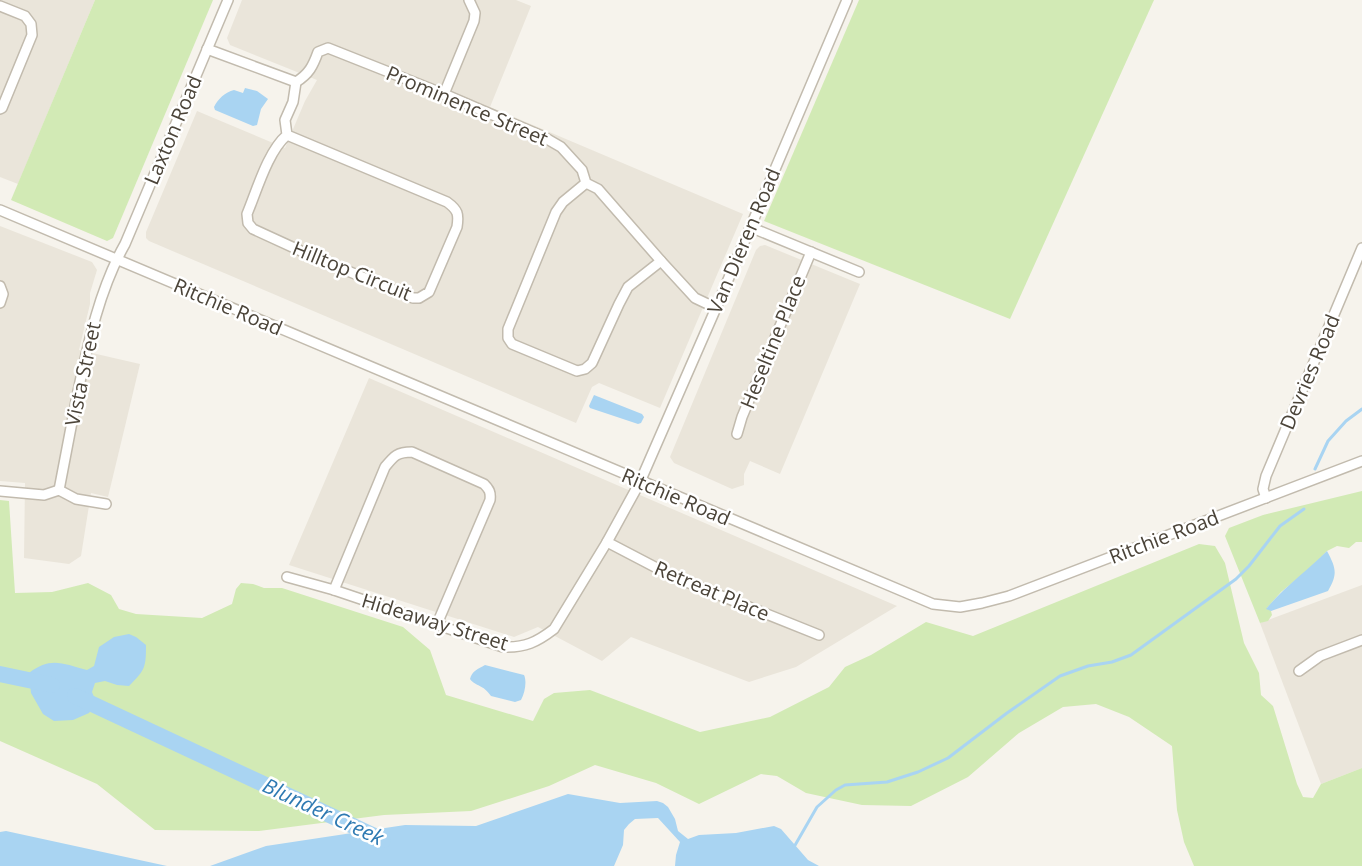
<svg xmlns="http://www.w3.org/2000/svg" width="1362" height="866" font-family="'Open Sans',sans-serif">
	<rect width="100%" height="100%" fill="#f6f3ec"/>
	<g fill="#eae5da">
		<polygon points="0,0 95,0 18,184 0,177"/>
		<polygon points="242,0 516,0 531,6 490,107 743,214 660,408 599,383 592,387 576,423 149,241 146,238 146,232 197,111 285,148 305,101 317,80 230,45 227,38"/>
		<polygon points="0,226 92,262 97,270 90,293 90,304 79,350 140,364 108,497 91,493 81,556 69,564 24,558 25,483 0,481"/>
		<polygon points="765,245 860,284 780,474 750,461 744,474 744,485 732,489 674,463 670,457 756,250 760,246"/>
		<polygon points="369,378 897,606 796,667 749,682 631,637 602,661 538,627 514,637 289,565"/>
		<polygon points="1362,585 1362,768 1321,784 1260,623"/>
	</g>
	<g fill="#d2eab5">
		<polygon points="95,0 213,0 113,238 107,241 11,200"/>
		<polygon points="859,0 1154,0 1010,319 764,221"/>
		<polygon points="1362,491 1362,542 1356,542 1349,548 1337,546 1327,551 1313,566 1281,592 1267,608 1271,611 1272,615 1268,621 1260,623 1225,536 1229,528 1263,515"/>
		<polygon points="0,500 9,501 15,593 52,592 88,583 111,595 119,609 136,614 202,618 232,604 236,589 241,583 253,584 264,588 282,588 403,627 430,650 446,695 533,721 544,699 554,693 590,690 700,732 770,717 829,687 845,667 871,655 926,622 973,636 1199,544 1215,546 1225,563 1244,643 1259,673 1261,695 1273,706 1297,784 1303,797 1313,798 1321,784 1362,768 1362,866 1194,866 1184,842 1177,810 1172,746 1129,717 1096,704 1063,707 1019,733 968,777 911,806 862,805 806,793 777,776 761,774 699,804 656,783 595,765 549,786 471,811 384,815 259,831 155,830 97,784 0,741"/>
	</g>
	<g fill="#a9d4f2">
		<path d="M245,88L257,91L268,99L261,109L257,125L253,126L215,110L214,107C218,99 225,92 234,90L243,93Z"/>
		<polygon points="594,395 642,414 644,417 641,423 638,424 590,408 589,406"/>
		<path d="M1327,551C1336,568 1338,574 1328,591L1271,611L1266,609C1285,586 1307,571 1327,551Z"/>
		<path d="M129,634L136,637L146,645C146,668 145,670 129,686L117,685L105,681L95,683L92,692L96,702L89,713L73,720L54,721L43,714L31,693L29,673C51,656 63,664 87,670L94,666L99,647L114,637Z"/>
		<path d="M485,665L524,675C527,681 525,693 521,700L515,702L491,696C483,684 476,687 470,679C472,671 478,669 485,665Z"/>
		<polygon points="568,794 620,803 657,801 663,803 668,807 675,819 678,831 688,839 699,835 736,833 774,826 781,829 808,860 819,866 675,866 676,855 680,842 658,818 635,819 629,824 624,830 623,845 614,866 210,866 266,846 405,825 476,826"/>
		<polygon points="6,831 167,866 0,866 0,832"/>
	</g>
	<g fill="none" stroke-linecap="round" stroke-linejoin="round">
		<g stroke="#a9d4f2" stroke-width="3">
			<polyline points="1315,469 1328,441 1346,421 1362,409"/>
			<polyline points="794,847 817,807 836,790 845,785 887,782 918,772 948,758 1007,713 1060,676 1088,666 1112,662 1131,655 1236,579 1249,566 1280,526 1304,509"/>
		</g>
		<g stroke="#a9d4f2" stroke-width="16">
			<polyline points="0,674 52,685"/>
			<polyline points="75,696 383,840"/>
		</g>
		<defs>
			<g id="minor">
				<polyline points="0,6 25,16 31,24 32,35 2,108 0,109"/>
				<path d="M207,49L296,82C309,74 313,66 318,52L328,48L444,94L542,136L561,147L582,170L586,183L598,189L661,261L695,298L716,308"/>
				<polyline points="444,94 474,21 475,13 469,0"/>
				<path d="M287,135L447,202C458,210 459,214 457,227L429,292L419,298H413L314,257L253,229L248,223L247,214C257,190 268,151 287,135L285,120L293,102L296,82"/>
				<polyline points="586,183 563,202 556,212 508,329 508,338 512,344 577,371 585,369 592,363 619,304 628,287 661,261"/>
				<polyline points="0,210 933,604 960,607 982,603 1009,596 1362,461"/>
				<polyline points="750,227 859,272"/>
				<polyline points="0,286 3,294 0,303"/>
				<polyline points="737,434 742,417 811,252"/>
				<path d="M59,490C65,459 71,427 77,396C88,344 99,290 125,244L228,0"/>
				<polyline points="0,491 44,495 59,490 76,499 106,504"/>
				<polyline points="1266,498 1263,489 1266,476 1362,248"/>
				<polyline points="607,542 674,577 819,635"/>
				<path d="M287,577L334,590L503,647C525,648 537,642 554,629L607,542L640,482L716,308L847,0"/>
				<path d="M334,590L385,467C394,456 397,452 412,452L484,484C489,489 491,492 490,500L437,624"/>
				<polyline points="1299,671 1320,656 1362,640"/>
			</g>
		</defs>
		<use href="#minor" stroke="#c2bbae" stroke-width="12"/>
		<use href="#minor" stroke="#fff" stroke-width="9"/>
	</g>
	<g text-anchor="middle" stroke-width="5" stroke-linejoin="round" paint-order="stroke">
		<g font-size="20" fill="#4b4439" stroke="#fff">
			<text transform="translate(467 106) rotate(23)" y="7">Prominence Street</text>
			<text transform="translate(173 130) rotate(-67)" y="7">Laxton Road</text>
			<text transform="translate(744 241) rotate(-67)" y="7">Van Dieren Road</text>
			<text transform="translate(352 271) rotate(22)" y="7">Hilltop Circuit</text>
			<text transform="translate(228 307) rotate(23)" y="7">Ritchie Road</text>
			<text transform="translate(773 342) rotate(-68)" y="7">Heseltine Place</text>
			<text transform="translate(1310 372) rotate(-67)" y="7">Devries Road</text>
			<text transform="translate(83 374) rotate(-78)" y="7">Vista Street</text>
			<text transform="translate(676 497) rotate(23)" y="7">Ritchie Road</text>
			<text transform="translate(1164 537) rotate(-21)" y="7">Ritchie Road</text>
			<text transform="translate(712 591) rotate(23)" y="7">Retreat Place</text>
			<text transform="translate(435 622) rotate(17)" y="7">Hideaway Street</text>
		</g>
		<g font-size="21" font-style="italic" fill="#2e7ab2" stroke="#fff">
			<text transform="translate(323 812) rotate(25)" y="7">Blunder Creek</text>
		</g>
	</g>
</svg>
